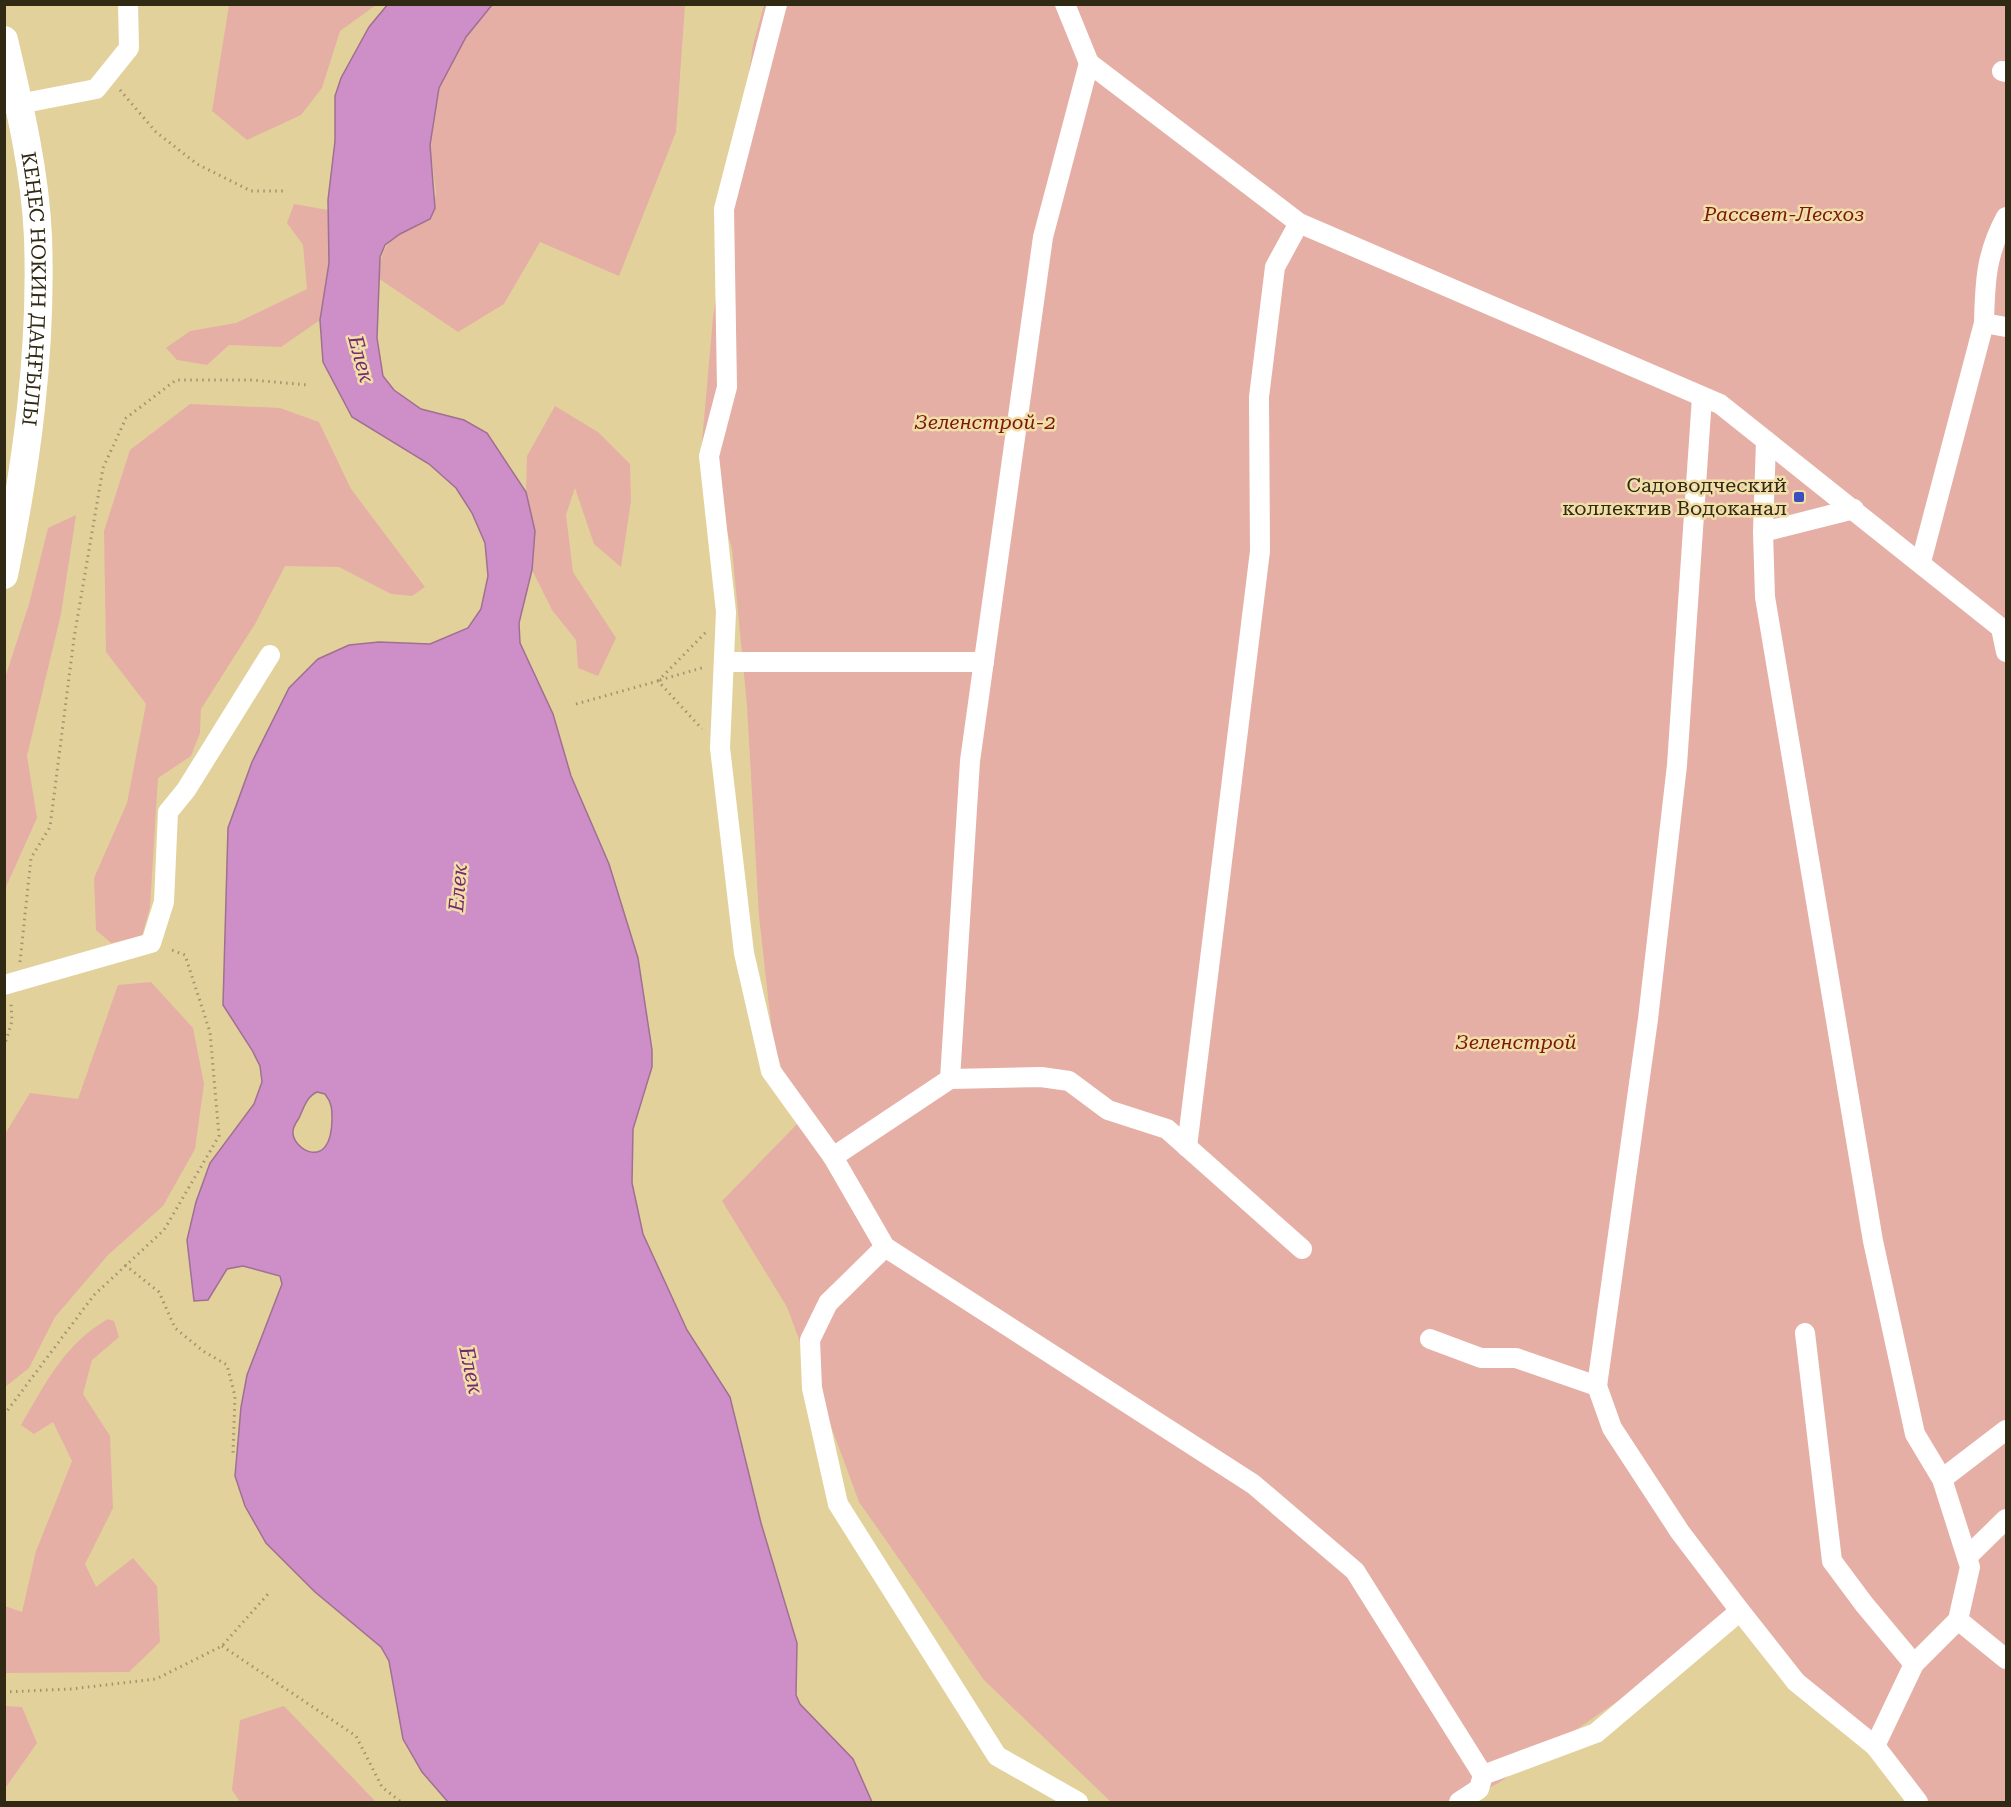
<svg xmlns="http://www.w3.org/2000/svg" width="2011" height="1807" font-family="'Roboto Serif',serif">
	<rect width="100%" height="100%" fill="#e3d19c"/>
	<g fill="#e5afa5">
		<polygon points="229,5 229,4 376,5 340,31 322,88 301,115 247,140 212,111"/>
		<path d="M492,5H685L676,132L619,276L540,242L504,304L458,332L378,278C383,234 395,238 430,219L436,193L430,145L439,87L466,37Z"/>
		<polygon points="764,5 2006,5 2006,1802 1912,1802 1888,1765 1740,1625 1660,1672 1500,1782 1464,1802 1111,1802 984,1680 859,1502 787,1307 722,1201 799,1122 773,1042 759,916 747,706 732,549 702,442 713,318 753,45"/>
		<polygon points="294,204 328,210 329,263 320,320 281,347 229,345 207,365 177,360 166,348 190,331 236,323 307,289 303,245 287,223"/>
		<polygon points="190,404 280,408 319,422 351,489 425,587 412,596 391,594 339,567 285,566 255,624 201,709 200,733 191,756 158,778 150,907 142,936 111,943 96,930 94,878 127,803 146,704 106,652 104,531 130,450"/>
		<polygon points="555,406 598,432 630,464 631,501 621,567 594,544 575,488 566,515 573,572 616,638 598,676 578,668 576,640 552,610 532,570 535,531 526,492 527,456"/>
		<polygon points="76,515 61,614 27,756 37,818 5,889 5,678 29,604 48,528"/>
		<polygon points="151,982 193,1028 204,1084 195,1149 163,1206 108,1255 55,1317 29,1368 5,1387 5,1134 30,1093 78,1099 118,985"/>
		<path d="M108,1319L114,1321L119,1337L92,1360L83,1394L110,1436L113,1508L85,1564L96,1587L133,1558L157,1586L160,1642L129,1672L5,1673V1606L22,1612L36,1551L72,1461L53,1422L34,1434L21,1425C45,1384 65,1343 108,1319Z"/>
		<polygon points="5,1706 22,1707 37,1743 6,1787"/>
		<polygon points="284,1706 376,1802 240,1802 232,1790 240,1720"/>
	</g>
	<path fill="#ce8ec7" stroke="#9f7091" stroke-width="1.5" fill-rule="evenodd" d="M388,4L492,5L466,37L439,88L430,145L435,208L430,219L400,234L385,245L380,257L377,338L383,376L394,390L421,409L464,420L487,433L526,492L535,531L532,570L519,623L520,643L553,714L571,776L609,864L638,958L652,1050V1067L633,1129L632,1183L643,1234L687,1330L730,1397L761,1523L797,1643L796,1695L800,1704L853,1759L872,1802H448L422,1772L403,1739L389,1661L381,1647L315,1592L266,1543L245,1506L235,1476L241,1407L247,1375L282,1284L280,1276L243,1266L227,1269L208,1300L194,1301L187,1240L196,1202L210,1163L254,1104L262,1082L260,1066L252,1050L223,1005L228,828L252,762L289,688L318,659L349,645L379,642L430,644L468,628L481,609L488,576L485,543L472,513L456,488L429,464L352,417L323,362L320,320L329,263L328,200L335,141V96L341,78L369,27ZM317,1092L325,1094C332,1103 332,1109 332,1120C331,1173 291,1149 293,1131C293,1127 297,1121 299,1118C304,1108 306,1097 317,1092Z"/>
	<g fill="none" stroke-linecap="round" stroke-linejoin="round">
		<g stroke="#a2946a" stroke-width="3" stroke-dasharray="1.5 4.5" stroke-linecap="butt">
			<polyline points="120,90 156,132 197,164 251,191 286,191"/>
			<polyline points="660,680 705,667"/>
			<polyline points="658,681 707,631"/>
			<polyline points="576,704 658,681 702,729"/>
			<polyline points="20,962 31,858 50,827 74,638 103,468 126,418 176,380 252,380 308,385"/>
			<polyline points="4,1047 12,1021 11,1003"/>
			<polyline points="125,1265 159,1292 175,1328 203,1351 227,1365 235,1396 233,1454"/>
			<polyline points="4,1415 94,1295 164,1230 219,1136 210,1032 185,955 169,949"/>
			<polyline points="222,1646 356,1736 382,1787 401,1802"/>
			<polyline points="4,1692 71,1689 156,1679 222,1646 268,1594"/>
		</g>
		<g stroke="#fff" stroke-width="20">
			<polyline points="777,4 724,209 727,387 709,456 726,612 720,748 744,953 771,1071 833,1157"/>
			<polyline points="1065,4 1089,63"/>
			<polyline points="2002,71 2006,72"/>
			<polyline points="19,104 96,89 129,48 128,4"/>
			<path d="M2006,217C1986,254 1985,281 1984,323L2006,327"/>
			<polyline points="1766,441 1763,532 1765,597 1873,1241 1915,1434 1942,1479 1970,1567 1958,1620 1914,1664 1875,1746"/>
			<polyline points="1763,532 1854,509"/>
			<polyline points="1921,562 1984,323"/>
			<polyline points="2001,628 2006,652"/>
			<polyline points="724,662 984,662"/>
			<polyline points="4,985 151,943 164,902 168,812 186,790 270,655"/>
			<polyline points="950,1079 1041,1077 1069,1081 1108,1110 1167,1129 1302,1249"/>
			<polyline points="1187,1147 1260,551 1259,397 1275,267 1299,223"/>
			<polyline points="885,1247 828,1303 810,1340 812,1388 838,1504 997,1756 1078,1802"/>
			<polyline points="1805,1333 1832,1561 1864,1604 1914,1664"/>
			<polyline points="1430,1339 1481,1358 1516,1358 1597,1386 1612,1428 1680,1532 1740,1611"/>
			<polyline points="1597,1386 1648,1019 1677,765 1702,397"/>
			<polyline points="1942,1479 2006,1430"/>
			<polyline points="1967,1557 2006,1519"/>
			<polyline points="1958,1620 2006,1659"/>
			<polyline points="1459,1802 1479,1789 1483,1775"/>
			<polyline points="1918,1802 1875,1746 1796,1682 1740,1611 1596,1733 1483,1775 1355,1571 1253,1484 885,1247 833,1157 950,1079 970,761 1043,237 1089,63 1299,223 1720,404 2006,632"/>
		</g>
		<path stroke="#fff" stroke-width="28" id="s1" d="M4,40C19,104 35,170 38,237C42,351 27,463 4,575"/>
	</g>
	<rect fill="#3a4ec1" stroke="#f1dea9" stroke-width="2" x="1793" y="491" width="12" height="12" rx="3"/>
	<g text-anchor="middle" stroke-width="5" stroke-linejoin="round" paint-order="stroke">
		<g font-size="20" font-style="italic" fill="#7b170b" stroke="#f1dea9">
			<text x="1784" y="221">Рассвет-Лесхоз</text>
			<text x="985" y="429">Зеленстрой-2</text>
			<text x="1516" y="1049">Зеленстрой</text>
		</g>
		<g font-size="20" fill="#302914" stroke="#f1dea9">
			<text dy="7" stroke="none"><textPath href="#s1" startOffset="252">КЕҢЕС НОКИН ДАҢҒЫЛЫ</textPath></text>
		</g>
		<g font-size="20" fill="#302914" stroke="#f1dea9" text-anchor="end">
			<text x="1787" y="492">Садоводческий<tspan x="1787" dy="23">коллектив Водоканал</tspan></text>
		</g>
		<g font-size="21" font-style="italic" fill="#752a6f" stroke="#f1dea9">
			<text transform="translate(361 359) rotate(75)" y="7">Елек</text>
			<text transform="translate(458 888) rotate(-85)" y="7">Елек</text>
			<text transform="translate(471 1370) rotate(78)" y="7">Елек</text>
		</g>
	</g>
	<rect width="2011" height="1807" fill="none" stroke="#302914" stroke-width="12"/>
</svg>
